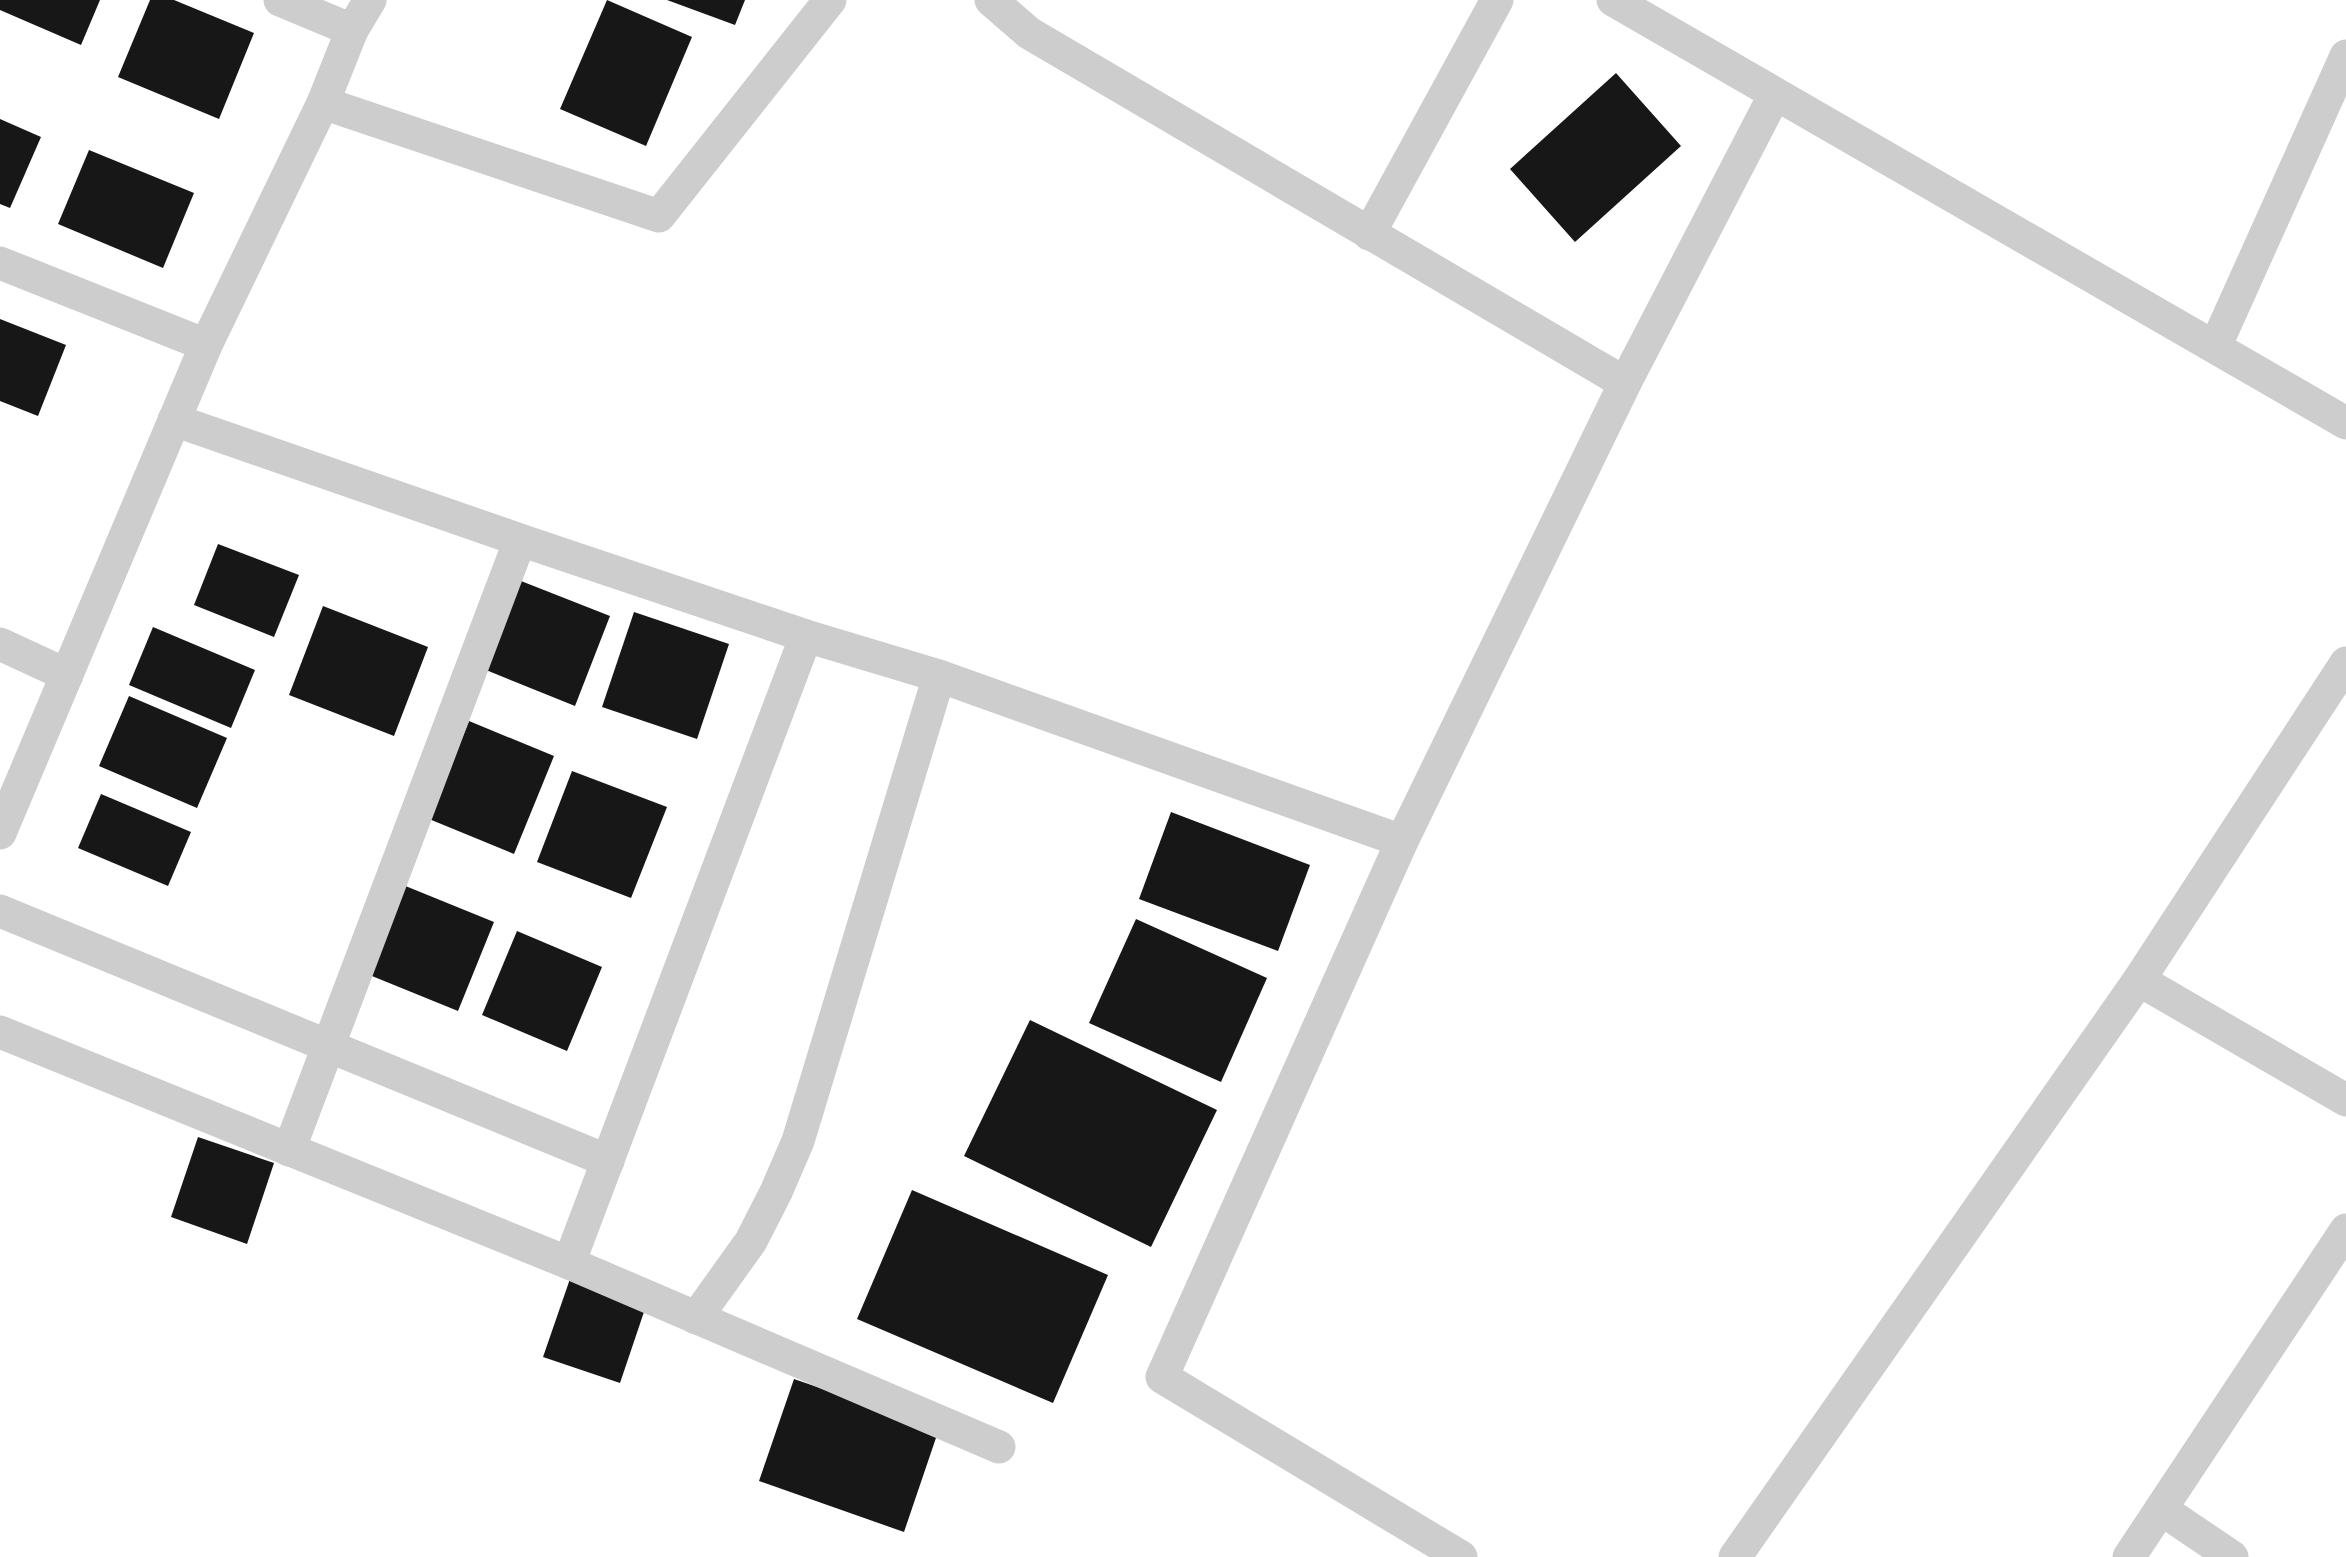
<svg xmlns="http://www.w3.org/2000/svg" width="2346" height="1557" font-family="'Exo 2',sans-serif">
	<rect width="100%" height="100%" fill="#fff"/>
	<g fill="#171717">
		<polygon points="0,0 100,0 81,45 0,10"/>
		<polygon points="150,0 174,0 254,33 219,119 118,77"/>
		<polygon points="607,0 692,37 646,146 560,109"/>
		<polygon points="667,0 745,0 735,25"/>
		<polygon points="1616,73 1681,146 1575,242 1510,169"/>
		<polygon points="0,119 41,137 10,208 0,204"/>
		<polygon points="89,150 194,193 163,268 58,224"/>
		<polygon points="0,319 66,345 38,416 0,401"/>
		<polygon points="218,544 299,575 274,637 194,605"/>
		<polygon points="521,581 610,616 575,706 486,670"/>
		<polygon points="323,606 428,647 394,736 289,695"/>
		<polygon points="634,612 729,644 697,739 602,707"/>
		<polygon points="153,627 255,670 231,728 129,685"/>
		<polygon points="129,696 227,738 197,808 99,766"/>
		<polygon points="469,721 554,756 514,854 429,819"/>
		<polygon points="572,771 667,807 631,898 537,862"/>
		<polygon points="101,794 191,832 168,886 78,848"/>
		<polygon points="1171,812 1310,865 1278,951 1139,899"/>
		<polygon points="403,885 494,922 458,1011 367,974"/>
		<polygon points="1136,919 1267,978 1221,1082 1089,1023"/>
		<polygon points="517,931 602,967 567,1051 482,1015"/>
		<polygon points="1030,1020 1217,1110 1151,1247 964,1156"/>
		<polygon points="198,1137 274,1163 247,1244 171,1217"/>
		<polygon points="912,1190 1108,1275 1053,1403 857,1319"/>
		<polygon points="571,1276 647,1303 620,1383 543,1357"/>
		<polygon points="794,1379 939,1429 904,1532 759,1481"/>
	</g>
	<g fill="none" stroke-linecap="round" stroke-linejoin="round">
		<g stroke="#cdcdcd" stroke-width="33">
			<polyline points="280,0 352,30"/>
			<polyline points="991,0 1029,33 1625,383"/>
			<polyline points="1613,0 2346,423"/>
			<polyline points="323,103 659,216 830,0"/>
			<polyline points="1369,234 1497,0"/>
			<polyline points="0,263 206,345"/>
			<polyline points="2215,347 2346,56"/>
			<polyline points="174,420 520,540 806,636 939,676 1402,841"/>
			<polyline points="0,644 67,675"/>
			<polyline points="0,833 206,345 323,103 352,30 370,0"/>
			<polyline points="0,911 608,1161"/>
			<polyline points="2139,980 2346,1100"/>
			<polyline points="0,1032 569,1263 999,1447"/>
			<polyline points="289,1150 520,540"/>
			<polyline points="569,1263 806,636"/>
			<polyline points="696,1318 751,1241 776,1192 798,1141 939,676"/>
			<polyline points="2161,1509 2232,1557"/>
			<polyline points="1461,1557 1162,1377 1402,841 1625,383 1775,94"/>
			<polyline points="1735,1557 2139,980 2346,663"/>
			<polyline points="2129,1557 2346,1230"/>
		</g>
	</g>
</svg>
